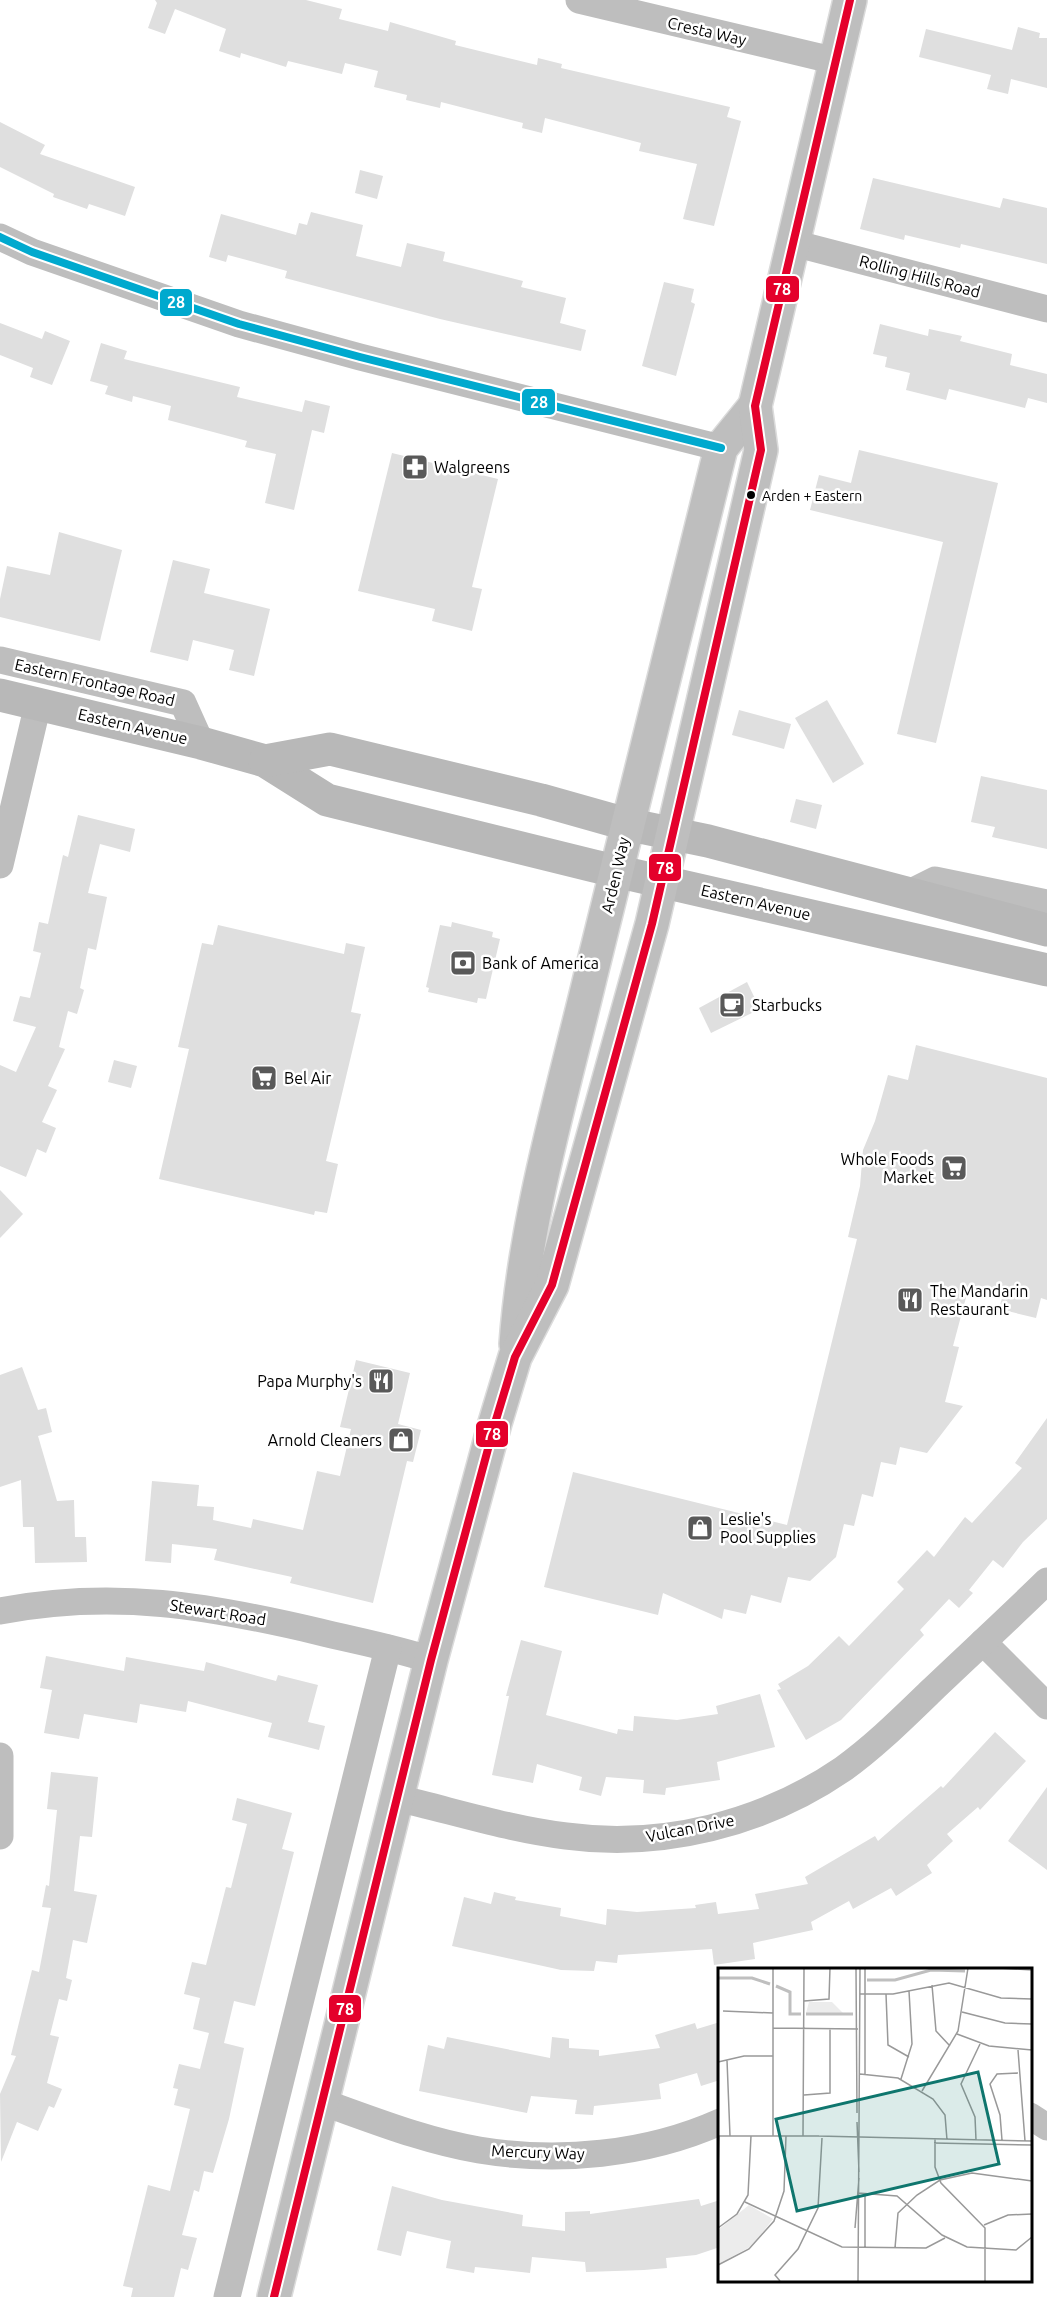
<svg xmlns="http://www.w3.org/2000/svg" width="1047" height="2297" font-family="Ubuntu,sans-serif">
	<rect width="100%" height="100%" fill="#fff"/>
	<g fill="#dfdfdf">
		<polygon points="155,0 306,0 342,9 339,19 388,31 390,22 456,41 455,45 537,65 538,58 562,64 561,68 730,107 727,117 741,121 714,226 683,219 697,164 639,151 641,143 545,118 542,133 522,128 523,123 441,102 440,108 406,100 407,95 374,87 378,71 345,63 342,74 288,61 286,67 241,53 240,58 219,51 226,29 175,9 165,34 148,28 157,3"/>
		<polygon points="1018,27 1040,33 1039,38 1047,38 1047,88 1011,79 1008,94 987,89 991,75 919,57 926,29 1012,50"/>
		<polygon points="0,122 45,145 40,154 135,187 125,216 89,204 87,209 53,197 54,194 0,167"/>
		<polygon points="360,170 383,176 377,199 355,193"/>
		<polygon points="873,178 1000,208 1003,198 1047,208 1047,264 961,244 960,248 905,235 904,240 860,229"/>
		<polygon points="311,212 363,225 356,256 401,267 407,243 445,252 443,261 523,281 521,287 566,298 560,323 586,330 581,351 440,319 285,278 287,271 228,255 226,262 209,257 221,214 296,235 299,223 307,225"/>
		<polygon points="664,282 694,289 691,302 695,304 676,376 642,366"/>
		<polygon points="0,323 42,339 45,331 70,341 52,385 30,377 33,368 0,355"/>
		<polygon points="880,324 928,336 929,329 962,336 960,341 1012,354 1010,365 1047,374 1047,403 1028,398 1025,408 949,389 946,400 906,390 910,373 885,367 887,357 873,354"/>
		<polygon points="101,343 127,351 124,359 240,387 237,397 302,412 305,400 330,406 324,433 312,430 294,510 265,503 276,454 245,447 247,441 168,420 171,406 133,396 132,402 105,394 108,386 90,381"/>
		<polygon points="859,450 998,483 936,743 897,734 943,542 810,510 819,475 851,483"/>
		<polygon points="392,453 498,479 472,587 482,589 472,631 432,621 435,609 358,591"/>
		<polygon points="59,532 122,550 100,641 0,617 0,599 7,566 50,575"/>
		<polygon points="173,560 210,569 204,593 270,609 254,676 229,670 234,650 193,640 188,661 150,652"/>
		<polygon points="827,700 864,764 833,783 795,718"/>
		<polygon points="739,710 791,724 784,749 732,735"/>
		<polygon points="981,776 1047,790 1047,849 992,837 995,827 971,822"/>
		<polygon points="796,799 822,805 816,829 790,822"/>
		<polygon points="78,815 135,829 130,852 100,844 88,893 107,897 96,950 88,948 80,988 84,990 77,1014 68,1011 59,1047 65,1049 48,1086 57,1090 42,1122 56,1128 46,1153 37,1149 26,1177 0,1166 0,1065 16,1072 36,1027 13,1021 20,996 30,998 41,953 33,951 39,922 48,924 63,855 68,857"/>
		<polygon points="452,922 493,932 492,937 500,939 486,999 478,998 477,1003 428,992 429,988 426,987 440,925 451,927"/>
		<polygon points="218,925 344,954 346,943 365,947 351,1012 361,1014 326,1161 338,1164 327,1213 315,1211 314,1215 159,1179 189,1049 178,1047 202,943 213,945"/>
		<polygon points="747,982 760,1009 711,1033 699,1008"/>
		<polygon points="916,1045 1047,1078 1047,1300 1041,1298 1036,1318 999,1309 1002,1298 968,1290 953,1346 959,1347 945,1402 963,1406 927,1453 900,1447 896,1465 881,1462 873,1497 862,1494 854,1526 844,1524 836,1557 810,1581 788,1577 781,1603 751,1595 746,1614 724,1609 722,1619 663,1593 658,1615 544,1587 573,1472 787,1525 857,1239 848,1237 860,1186 863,1150 875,1121 888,1075 908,1080"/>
		<polygon points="114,1060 137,1066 131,1088 108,1082"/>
		<polygon points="0,1190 23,1214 0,1238"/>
		<polygon points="356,1360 410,1373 398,1424 421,1430 413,1462 407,1461 373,1603 290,1583 292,1577 214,1560 217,1549 172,1544 171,1563 145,1561 152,1481 199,1485 197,1506 214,1507 213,1520 251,1528 253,1519 303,1530 317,1471 340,1476 351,1429 340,1427"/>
		<polygon points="22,1367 38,1410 46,1408 52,1432 38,1436 57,1501 74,1500 75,1537 86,1537 87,1562 35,1563 34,1527 23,1527 21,1480 0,1487 0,1375"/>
		<polygon points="1047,1418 1047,1519 1023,1542 1003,1568 993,1560 969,1590 973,1593 959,1608 949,1599 920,1630 924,1635 841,1720 806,1740 777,1690 781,1689 778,1684 808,1666 839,1636 849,1646 904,1589 897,1582 927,1550 934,1557 965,1517 972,1523 1022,1468 1015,1463"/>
		<polygon points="521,1640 562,1651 546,1715 617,1734 618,1729 633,1731 634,1716 677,1720 718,1714 716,1706 760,1694 775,1747 717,1762 720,1780 666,1788 665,1795 643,1793 644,1780 606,1777 601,1796 579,1790 582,1777 537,1764 533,1783 492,1775 509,1696 506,1696"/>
		<polygon points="46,1656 124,1671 126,1657 204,1671 206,1662 276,1681 278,1675 318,1685 308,1722 325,1726 319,1750 268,1737 272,1723 188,1701 186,1712 140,1704 137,1723 84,1714 79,1739 44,1733 52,1690 40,1688"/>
		<polygon points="995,1732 1026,1761 980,1810 978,1807 947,1834 953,1841 927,1865 932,1873 896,1896 891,1888 853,1909 849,1901 811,1922 813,1930 753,1943 755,1959 714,1965 712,1949 618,1955 617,1963 596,1961 594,1971 561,1970 452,1946 464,1897 491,1904 494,1892 516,1897 515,1900 561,1908 560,1916 606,1925 607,1909 637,1912 696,1908 695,1905 716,1902 718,1914 759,1909 755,1894 808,1884 805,1877 875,1836 878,1841 941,1786 943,1788"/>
		<polygon points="51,1772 98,1777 92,1837 80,1836 74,1891 97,1895 87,1943 73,1940 66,1978 72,1980 67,2001 59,1999 50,2035 59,2037 47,2083 62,2089 54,2108 49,2106 38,2131 17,2122 1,2162 0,2094 16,2056 11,2055 32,1970 39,1972 51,1908 42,1907 46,1885 49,1886 57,1810 47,1809"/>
		<polygon points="1047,1787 1047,1870 1008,1841"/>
		<polygon points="237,1798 292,1813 282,1849 294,1852 255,2006 234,2001 224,2043 244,2048 229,2119 213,2173 204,2171 199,2192 194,2190 182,2235 197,2238 188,2270 181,2268 174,2297 131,2297 133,2288 123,2286 148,2185 170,2191 190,2109 174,2105 178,2089 173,2088 179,2064 200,2069 209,2033 193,2029 200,1998 184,1994 192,1962 206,1965 226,1887 231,1888 247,1824 232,1820"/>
		<polygon points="720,2022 720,2080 701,2086 697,2073 659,2084 661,2099 594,2106 593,2115 575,2114 577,2100 531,2096 527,2113 419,2091 428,2045 444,2049 447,2037 550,2058 552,2037 569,2039 569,2048 599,2050 599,2056 660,2048 655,2035 695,2023 697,2029"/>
		<polygon points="392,2186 442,2200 523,2215 522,2226 565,2231 565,2212 590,2211 590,2214 699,2199 701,2206 720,2200 720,2247 696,2255 666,2258 667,2268 644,2270 586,2272 585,2262 532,2257 530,2273 475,2267 474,2273 446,2268 451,2241 407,2231 401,2256 377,2250"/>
	</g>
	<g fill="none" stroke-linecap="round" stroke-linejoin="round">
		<defs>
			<g id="primary">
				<path d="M516,1344C525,1219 561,1099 590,978C634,801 677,625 721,448L755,406"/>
				<polyline points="274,2297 431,1660 495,1423 515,1357 552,1285 652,924 761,450 755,406 850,0"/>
			</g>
		</defs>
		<use href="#primary" stroke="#dbdbdb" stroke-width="36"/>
		<g stroke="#bebebe" stroke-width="27">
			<polyline points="579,0 836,61"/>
			<polyline points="0,237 32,252 239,324 360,357 721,448"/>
			<polyline points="793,243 1047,309"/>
			<polyline points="0,660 183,703 201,743"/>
			<polyline points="0,865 38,704"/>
			<polyline points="909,893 935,880 1047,903"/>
			<path d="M0,1611C114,1589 210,1606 320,1632C357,1641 395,1648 431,1660"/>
			<polyline points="983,1642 1047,1706"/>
			<polyline points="0,1756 0,1836"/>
			<path d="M397,1798C453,1811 509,1829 566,1836C662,1849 763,1824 843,1769C875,1746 903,1718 931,1691C970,1654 1009,1618 1047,1581"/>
			<path d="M322,2102C373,2120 425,2141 479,2150C558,2163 646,2155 720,2122"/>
			<polyline points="1030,2116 1047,2127"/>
			<polyline points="227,2297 388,1648"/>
		</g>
		<g stroke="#b8b8b8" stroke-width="33">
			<polyline points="0,695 201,743 265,761 327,800 594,866 1047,970"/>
			<polyline points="265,761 330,749 541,800 626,824 708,841 1047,930"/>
		</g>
		<use href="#primary" stroke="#bebebe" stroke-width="33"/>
		<defs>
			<polyline id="bus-1" points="274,2297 431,1660 495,1423 515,1357 552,1285 652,924 761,450 755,406 850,0"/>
			<polyline id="bus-2" points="0,237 32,252 239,324 360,357 721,448"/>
		</defs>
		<use href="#bus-1" stroke="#fff" stroke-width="12"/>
		<use href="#bus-2" stroke="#fff" stroke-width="12"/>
		<use href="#bus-1" stroke="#e4002b" stroke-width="8"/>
		<use href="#bus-2" stroke="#00a9ce" stroke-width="8"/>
	</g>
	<defs>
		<symbol id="pharmacy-square" viewBox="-11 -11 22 22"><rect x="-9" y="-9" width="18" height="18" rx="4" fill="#595959" stroke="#fff"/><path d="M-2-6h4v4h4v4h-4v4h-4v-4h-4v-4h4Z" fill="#fff"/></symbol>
		<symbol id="bank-square" viewBox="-11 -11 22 22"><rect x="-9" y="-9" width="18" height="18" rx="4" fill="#595959" stroke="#fff"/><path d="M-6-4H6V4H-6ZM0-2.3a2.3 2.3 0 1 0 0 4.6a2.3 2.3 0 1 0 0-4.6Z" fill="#fff"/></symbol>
		<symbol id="cafe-square" viewBox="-11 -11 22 22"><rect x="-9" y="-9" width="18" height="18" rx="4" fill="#595959" stroke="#fff"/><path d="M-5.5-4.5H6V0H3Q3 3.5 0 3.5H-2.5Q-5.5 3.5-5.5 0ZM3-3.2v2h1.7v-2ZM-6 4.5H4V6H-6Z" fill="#fff"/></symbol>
		<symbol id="supermarket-square" viewBox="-11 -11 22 22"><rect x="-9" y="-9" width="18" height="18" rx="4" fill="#595959" stroke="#fff"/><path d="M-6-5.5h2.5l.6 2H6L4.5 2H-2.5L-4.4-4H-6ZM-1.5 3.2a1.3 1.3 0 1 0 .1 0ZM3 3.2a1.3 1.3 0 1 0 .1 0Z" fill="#fff"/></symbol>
		<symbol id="restaurant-square" viewBox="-11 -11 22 22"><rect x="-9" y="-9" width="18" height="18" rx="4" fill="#595959" stroke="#fff"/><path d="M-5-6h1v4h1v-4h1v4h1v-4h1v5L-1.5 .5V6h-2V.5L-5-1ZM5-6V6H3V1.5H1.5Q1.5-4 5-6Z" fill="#fff"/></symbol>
		<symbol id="shop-square" viewBox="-11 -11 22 22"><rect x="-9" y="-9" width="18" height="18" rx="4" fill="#595959" stroke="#fff"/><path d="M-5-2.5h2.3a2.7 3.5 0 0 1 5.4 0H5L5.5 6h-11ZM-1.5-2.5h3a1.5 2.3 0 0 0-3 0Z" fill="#fff"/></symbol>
	</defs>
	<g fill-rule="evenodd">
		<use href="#pharmacy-square" x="400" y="452" width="30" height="30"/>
		<use href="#bank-square" x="448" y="948" width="30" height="30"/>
		<use href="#cafe-square" x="717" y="990" width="30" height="30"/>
		<use href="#supermarket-square" x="249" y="1063" width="30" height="30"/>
		<use href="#supermarket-square" x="939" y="1153" width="30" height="30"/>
		<use href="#restaurant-square" x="895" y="1285" width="30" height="30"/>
		<use href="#restaurant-square" x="366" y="1366" width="30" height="30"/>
		<use href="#shop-square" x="386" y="1425" width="30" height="30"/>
		<use href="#shop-square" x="685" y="1513" width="30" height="30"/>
	</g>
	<circle fill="#000" stroke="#fff" stroke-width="2" cx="751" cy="495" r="5"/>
	<g text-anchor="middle" stroke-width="5" stroke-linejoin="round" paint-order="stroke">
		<g font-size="14" fill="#000" stroke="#fff" text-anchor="start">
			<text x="762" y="501">Arden + Eastern</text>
		</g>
		<g font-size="16" fill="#000" stroke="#fff">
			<text transform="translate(707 31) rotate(13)" y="6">Cresta Way</text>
			<text transform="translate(920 276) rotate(15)" y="6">Rolling Hills Road</text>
			<text transform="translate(95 682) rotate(13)" y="6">Eastern Frontage Road</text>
			<text transform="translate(133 726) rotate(13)" y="6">Eastern Avenue</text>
			<text transform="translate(615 875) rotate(-77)" y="6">Arden Way</text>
			<text transform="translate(756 902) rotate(13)" y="6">Eastern Avenue</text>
			<text transform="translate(218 1612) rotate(9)" y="6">Stewart Road</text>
			<text transform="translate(690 1828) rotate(-11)" y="6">Vulcan Drive</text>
			<text transform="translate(538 2152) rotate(2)" y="6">Mercury Way</text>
		</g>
		<g font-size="16" fill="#000" stroke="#fff" text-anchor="start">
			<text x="434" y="473">Walgreens</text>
			<text x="482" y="969">Bank of America</text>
			<text x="752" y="1011">Starbucks</text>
			<text x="284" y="1084">Bel Air</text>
			<text x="934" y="1165" text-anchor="end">Whole Foods<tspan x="934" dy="18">Market</tspan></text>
			<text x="930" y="1297">The Mandarin<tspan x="930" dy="18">Restaurant</tspan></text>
			<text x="362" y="1387" text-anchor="end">Papa Murphy's</text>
			<text x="382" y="1446" text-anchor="end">Arnold Cleaners</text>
			<text x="720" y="1525">Leslie's<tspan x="720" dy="18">Pool Supplies</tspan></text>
		</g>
	</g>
	<g transform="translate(718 1968)">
		<rect width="314" height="314" fill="#fff"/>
		<path d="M91,34H114L125,45H88ZM31,237L55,251L34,278L2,295L0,262Z" fill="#ececec"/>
		<path fill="none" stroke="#bfbfbf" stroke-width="3" d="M0,10H34L52,16M149,12H177L213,2L247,3M58,18L72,24V46H83M88,46H135"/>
		<path fill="none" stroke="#999" stroke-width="1.5" d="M138,0L139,145M147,0V106M281,0L314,2M214,17L218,63L232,78M142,26H175L231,15L283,30L314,31M168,26L170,77L191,89M86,33L111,31L112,0M5,43L55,45M244,44L287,55L314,56M55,60L140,61M239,66L271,78L314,82M300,82L307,173M9,92L12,168M0,94L26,88H55M142,106L180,110L215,131L227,147L229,172M183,111L194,76L191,23M204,123L240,63L250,0M86,127L112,125V61M139,154L141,204M0,168H101M55,168V0M85,168L86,0M100,168L314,173M217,171V199L223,215L267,260V313M258,172L257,149L243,116L262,76M284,172L282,147L272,116L279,106L300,105M216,175L314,177M0,204L1,168M140,225L179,228L224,267L249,279L298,282L314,269M27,234L124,279L208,280L227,270M266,257L290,247L314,246M0,260L19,246L30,227L33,168M137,260L141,210M147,280V225M177,280L180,245L199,227L222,212L254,205L314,213M0,297L31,281L56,253L66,223L68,168M62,313L57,307L80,281L100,240L104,170M140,313L142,0"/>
		<path fill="#0f766e" fill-opacity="0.15" stroke="#0f766e" stroke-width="3" d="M260,104L281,196L79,243L58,151Z"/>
		<rect width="314" height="314" fill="none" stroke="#000" stroke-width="3"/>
	</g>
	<g stroke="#fff" stroke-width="2">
		<rect x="765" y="275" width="35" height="28" rx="6" fill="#e4002b"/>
		<rect x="159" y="288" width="34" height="29" rx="6" fill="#00a9ce"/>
		<rect x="521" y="388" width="35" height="28" rx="6" fill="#00a9ce"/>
		<rect x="648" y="853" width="34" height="29" rx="6" fill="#e4002b"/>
		<rect x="475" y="1420" width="34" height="28" rx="6" fill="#e4002b"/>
		<rect x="328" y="1994" width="34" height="29" rx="6" fill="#e4002b"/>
	</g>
	<g font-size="16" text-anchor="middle" font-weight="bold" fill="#fff">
		<text x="782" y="295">78</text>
		<text x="176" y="308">28</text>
		<text x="539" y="408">28</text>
		<text x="665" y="874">78</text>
		<text x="492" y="1440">78</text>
		<text x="345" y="2015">78</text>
	</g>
</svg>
